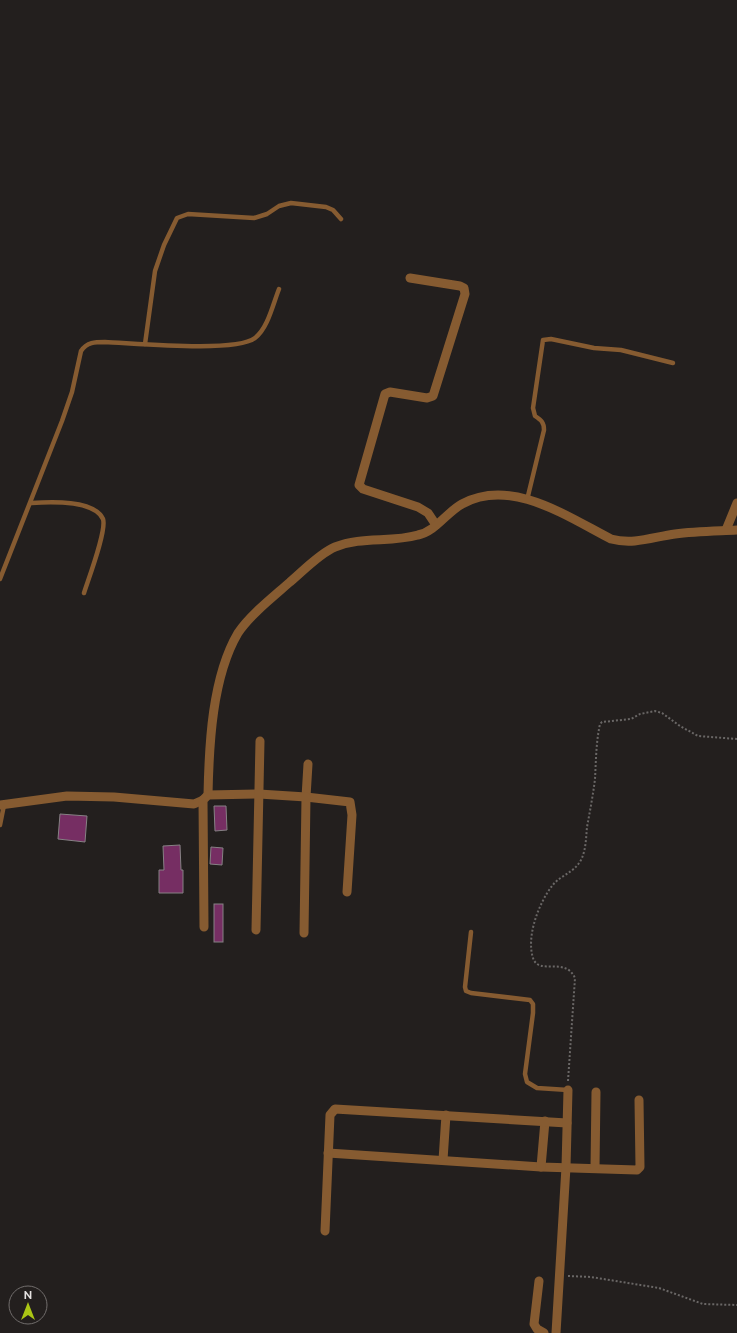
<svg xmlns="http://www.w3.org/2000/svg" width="737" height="1333" font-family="Raleway,sans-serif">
	<rect width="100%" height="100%" fill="#231f1e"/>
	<g fill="#762e63" stroke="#868184">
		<polygon points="214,806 226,806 227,830 215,831"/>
		<polygon points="60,814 87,816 85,842 58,839"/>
		<polygon points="180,845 181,870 183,870 183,893 159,893 159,870 164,870 163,846"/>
		<polygon points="211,847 223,848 222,865 210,864"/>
		<rect x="214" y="904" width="9" height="38"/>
	</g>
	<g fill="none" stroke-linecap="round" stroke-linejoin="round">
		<g stroke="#6a6766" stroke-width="2" stroke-dasharray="2 2" stroke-linecap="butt">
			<path d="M568,1081L575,978C565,956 539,976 533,958C526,936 539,903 552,886C560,875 573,874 581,860C586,850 586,838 587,827C590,811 593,795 595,779C596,761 596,742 600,724L602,722L631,719L640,714L655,711L662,713L680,726L698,736L737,739"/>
			<polyline points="568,1276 591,1277 659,1288 703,1304 737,1305"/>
		</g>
		<g stroke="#865b31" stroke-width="4.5">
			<polyline points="145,344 155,271 164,245 177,218 188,214 254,218 267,214 279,206 291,203 326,207 333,210 341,219"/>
			<path d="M527,500L544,430C544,422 541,420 535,416L533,408L543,340L551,339L594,348L621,350L673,363"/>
			<path d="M31,503C48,502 94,499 103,519C107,530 88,580 84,593"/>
			<path d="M0,579L62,421L72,392L81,351C87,342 95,342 105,342C133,343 236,353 255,338C268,328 273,304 279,289"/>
			<polyline points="0,825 4,805"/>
			<polyline points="471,932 465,987 466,991 471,993 530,1000 533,1004 533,1013 525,1074 527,1082 537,1088 568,1090"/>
		</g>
		<g stroke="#865b31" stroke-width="9">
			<polyline points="410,278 460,286 464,288 465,294 433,396 427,398 390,392 385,394 359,485 363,489 418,507 428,513 436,525"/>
			<polyline points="726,530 737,503"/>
			<polyline points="308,764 306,797 350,802 352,815 347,892"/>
			<path d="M208,795C209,745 212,677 238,633C250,615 273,597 290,582C302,572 320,553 335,547C362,536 390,543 418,535C436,531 446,513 462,504C511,477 568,517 611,539C634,545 653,537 675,534C695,531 717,531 737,530"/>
			<polyline points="0,805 67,796 114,797 194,804 203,800"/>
			<polyline points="204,927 203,800 208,795 259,794 306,797 304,933"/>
			<polyline points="256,930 260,741"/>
			<polyline points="328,1153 541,1167 637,1170 640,1167 639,1100"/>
			<polyline points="443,1160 446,1115"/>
			<polyline points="541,1167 545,1121"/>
			<polyline points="595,1168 596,1092"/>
			<polyline points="325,1231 330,1115 335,1109 567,1123"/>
			<polyline points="539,1281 534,1324 537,1329 544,1333"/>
			<polyline points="556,1333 566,1167 568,1090"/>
		</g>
	</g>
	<g transform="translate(28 1305)"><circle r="19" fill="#231f1e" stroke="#716d6c"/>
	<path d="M0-3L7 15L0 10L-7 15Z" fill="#abc614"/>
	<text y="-6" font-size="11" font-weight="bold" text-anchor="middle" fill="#e5e2e1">N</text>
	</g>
</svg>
